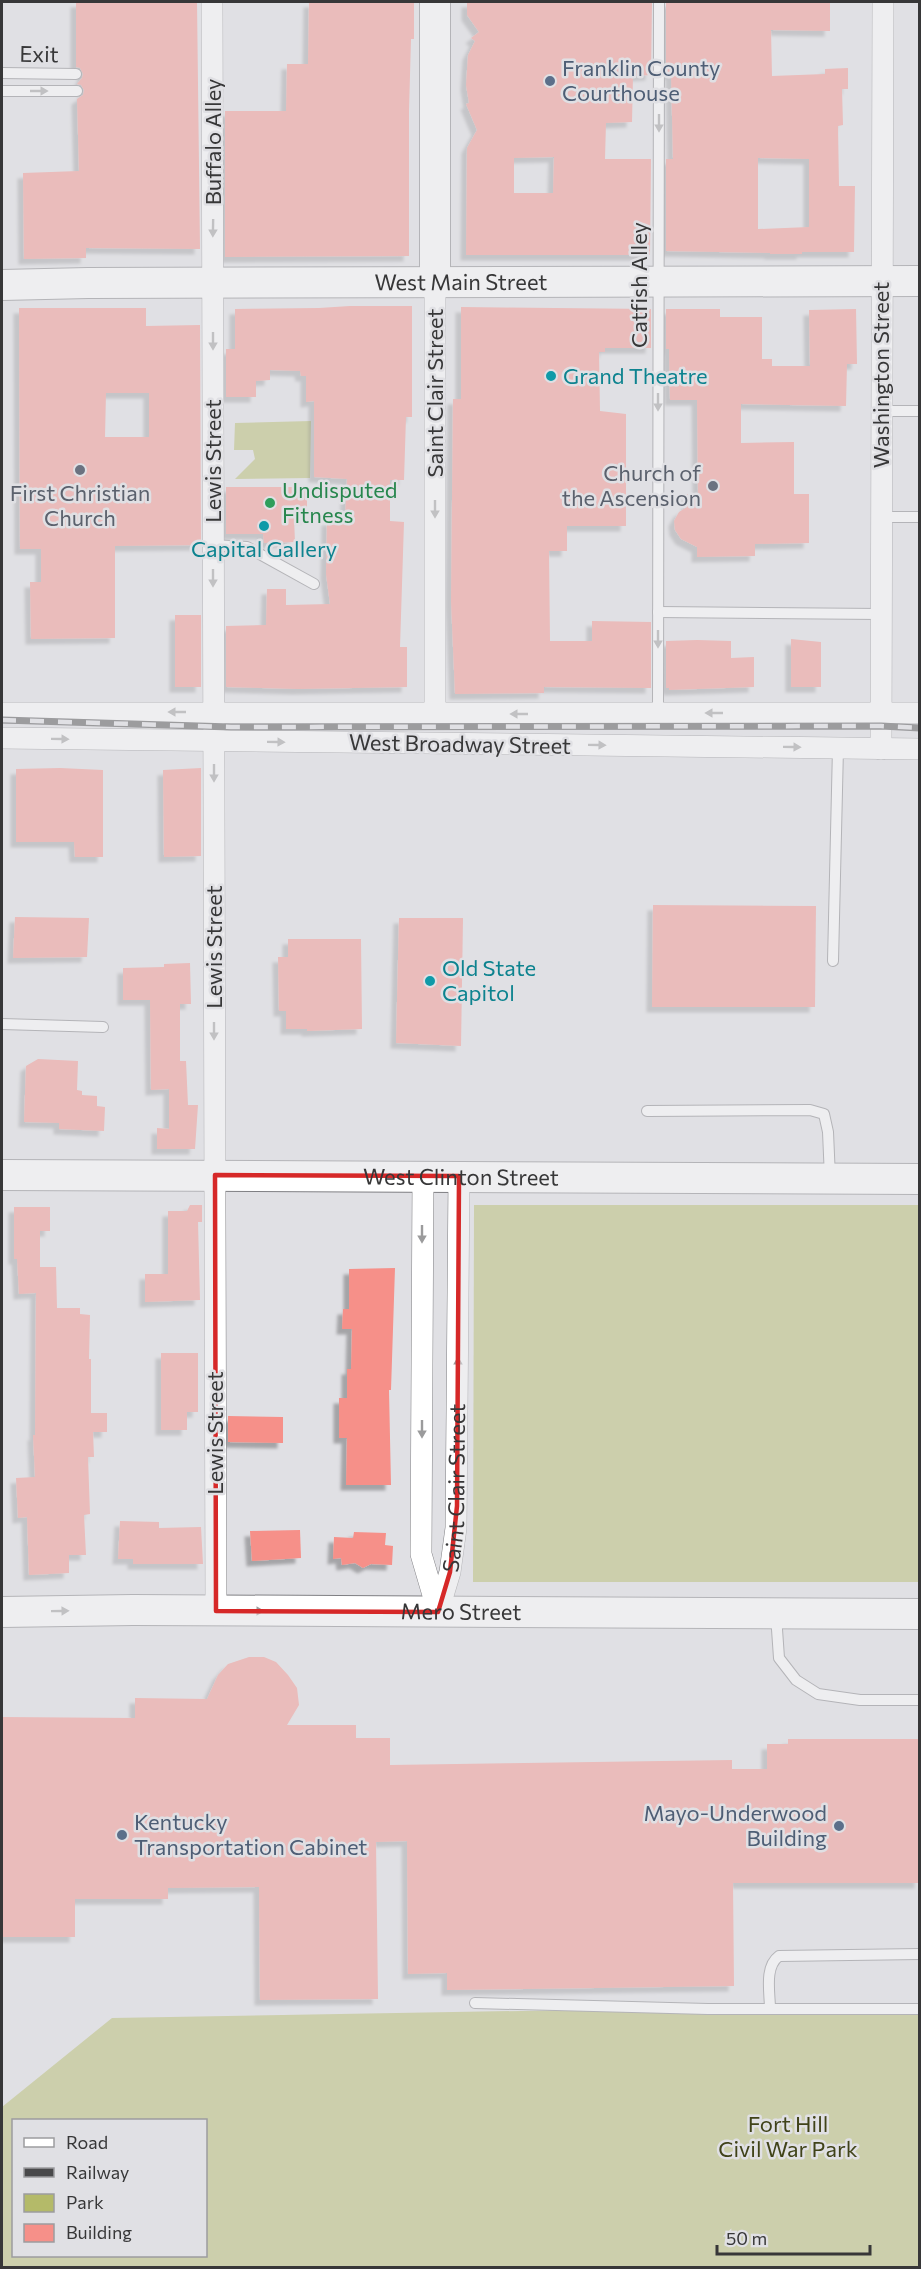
<svg xmlns="http://www.w3.org/2000/svg" width="921" height="2269" font-family="Commissioner,sans-serif">
	<defs>
		<filter id="shadow"><feDropShadow dx="-5.5" dy="5.5" stdDeviation="1.5" flood-color="#0004"/></filter>
	</defs>
	<rect width="100%" height="100%" fill="#e0e0e4"/>
	<g fill="#b4ba69" fill-rule="evenodd">
		<polygon points="311,421 310,478 235,479 255,459 253,450 234,450 235,423"/>
		<polygon points="474,1205 919,1205 919,1582 473,1582"/>
		<path d="M919,2004V2267L2,2268V2107L112,2018ZM14,2120H206V2256H14Z"/>
	</g>
	<g fill="#f69089" fill-rule="evenodd" filter="url(#shadow)">
		<polygon points="76,2 197,2 200,249 86,248 86,258 24,259 23,173 79,171 77,99 83,95 84,90 81,85 77,84 82,78 83,74 80,68 76,67"/>
		<polygon points="309,2 414,2 414,39 411,39 409,111 409,256 225,257 225,111 286,111 287,64 308,64"/>
		<path d="M467,2H652L651,75L633,76L632,122L606,123L605,159H651L650,255H466L467,148L477,130L466,104L469,103L466,85L468,55L475,41L471,38L479,32L467,15ZM554,157L553,193H514V158Z"/>
		<path d="M666,2H830V31L771,30L772,76L825,74V69L848,68V89H842L843,125L838,126L839,186H855L854,252H802V254H770V253L666,251V159H673L671,74H666ZM758,158L809,159V227L758,229Z"/>
		<polygon points="350,306 412,306 412,417 406,417 404,480 390,480 390,521 404,522 400,647 407,647 407,687 298,689 226,687 226,626 266,625 267,589 286,589 286,605 330,604 326,574 327,520 345,520 347,479 314,477 314,401 306,402 306,376 301,376 300,371 270,370 270,380 256,381 256,397 226,397 226,349 235,349 235,309 319,308"/>
		<polygon points="461,307 651,309 651,348 605,348 605,352 599,352 600,411 626,414 626,526 567,526 567,551 549,551 550,641 592,641 592,621 651,622 651,688 544,687 544,693 455,694 451,601 453,399 461,399"/>
		<path d="M19,308H146V326L200,325L201,545L115,546V638L31,639L30,582H41V549H20ZM106,393H149V437H105Z"/>
		<polygon points="666,309 720,309 720,317 762,317 762,359 772,359 772,366 810,366 809,310 856,309 857,364 847,364 846,406 741,404 741,443 794,442 794,494 809,494 809,543 755,544 755,556 697,557 697,547 681,539 675,530 674,521 679,512 687,507 687,494 698,494 697,400 670,400 669,349 666,349"/>
		<polygon points="226,487 307,487 307,518 294,518 295,542 264,543 263,534 226,534"/>
		<rect x="175" y="615" width="26" height="72"/>
		<polygon points="791,639 821,642 821,687 791,687"/>
		<polygon points="697,640 731,641 731,658 754,657 754,687 669,690 669,688 666,688 666,641"/>
		<polygon points="60,768 103,770 103,857 75,857 74,842 16,842 16,769"/>
		<polygon points="201,768 201,856 164,857 163,770"/>
		<polygon points="653,905 816,906 815,1007 652,1007"/>
		<polygon points="15,917 89,918 87,957 13,958"/>
		<polygon points="399,918 463,918 461,1046 396,1043"/>
		<polygon points="288,939 361,939 362,1029 307,1031 307,1029 286,1029 286,1011 279,1011 278,957 288,957"/>
		<polygon points="190,963 191,1004 180,1004 180,1061 186,1061 188,1105 198,1105 195,1149 157,1149 157,1128 169,1129 169,1089 151,1090 150,1000 123,1000 123,968 164,967 164,964"/>
		<polygon points="38,1059 78,1061 77,1090 82,1091 82,1095 97,1096 97,1106 105,1107 104,1131 59,1129 59,1123 24,1122 26,1066"/>
		<polygon points="190,1205 202,1205 202,1222 198,1222 200,1300 145,1302 145,1274 168,1274 168,1211 187,1211"/>
		<polygon points="14,1207 50,1207 50,1231 40,1231 40,1267 56,1267 57,1308 80,1308 80,1314 90,1315 89,1359 91,1359 91,1413 107,1413 107,1432 93,1432 94,1457 88,1457 90,1514 84,1515 86,1555 69,1555 69,1573 29,1575 27,1517 18,1518 16,1478 35,1477 33,1435 35,1435 36,1293 19,1294 17,1259 14,1259"/>
		<polygon points="395,1268 391,1390 389,1390 391,1485 346,1485 347,1438 339,1438 339,1398 347,1398 347,1369 351,1369 352,1329 342,1329 343,1309 349,1309 349,1269"/>
		<polygon points="161,1353 198,1353 198,1412 187,1412 187,1430 161,1430"/>
		<polygon points="228,1416 283,1417 283,1443 228,1442"/>
		<polygon points="120,1521 159,1522 159,1528 201,1527 203,1564 133,1564 133,1559 118,1559"/>
		<polygon points="300,1530 301,1558 252,1561 250,1531"/>
		<polygon points="354,1532 386,1533 385,1545 393,1546 392,1565 371,1564 363,1568 355,1563 342,1565 341,1558 333,1559 334,1537 353,1538"/>
		<polygon points="249,1657 264,1657 276,1662 288,1675 297,1688 299,1705 287,1725 356,1725 356,1738 390,1738 390,1765 732,1760 732,1769 767,1769 767,1744 788,1744 788,1739 920,1739 920,1883 733,1883 734,1986 447,1990 447,1973 408,1974 407,1841 376,1842 378,1999 260,2000 259,1887 168,1888 168,1899 75,1899 75,1937 2,1937 2,1717 135,1718 135,1698 207,1699 218,1675 228,1664"/>
	</g>
	<g fill="none" stroke-linecap="round" stroke-linejoin="round">
		<defs>
			<g id="lane">
				<polyline points="2,73 76,74"/>
				<polyline points="2,91 77,91"/>
				<polyline points="881,411 920,411"/>
				<polyline points="881,517 920,517"/>
				<polyline points="213,545 247,547 314,584"/>
				<polyline points="658,612 881,614"/>
				<polyline points="658,713 659,2"/>
				<polyline points="833,961 838,748"/>
				<polyline points="2,1024 103,1027"/>
				<polyline points="647,1111 810,1110 824,1114 828,1132 830,1178"/>
				<polyline points="776,1615 779,1658 796,1680 818,1694 860,1700 920,1700"/>
				<polyline points="475,2003 708,2009 920,2009"/>
				<path d="M770,2009C770,1993 764,1967 779,1956L920,1954"/>
			</g>
			<g id="street">
				<polyline points="212,2 216,1611"/>
				<polyline points="435,282 435,713"/>
				<polyline points="2,713 920,713"/>
				<polyline points="2,738 920,749"/>
				<polyline points="881,749 883,2"/>
				<polyline points="423,1176 421,1554 438,1612"/>
				<path id="s1" d="M438,1612L450,1572L456,1528L459,1176"/>
			</g>
			<g id="secondary">
				<polyline points="435,282 435,2"/>
				<path id="s2" d="M2,285L88,283L920,281"/>
				<path id="s3" d="M2,1175L920,1179"/>
				<path id="s4" d="M2,1612L133,1610L920,1614"/>
			</g>
		</defs>
		<use href="#lane" stroke="#7f7f83" stroke-width="12"/>
		<use href="#street" stroke="#7f7f83" stroke-width="22"/>
		<use href="#secondary" stroke="#7f7f83" stroke-width="32"/>
		<use href="#lane" stroke="#fff" stroke-width="10"/>
		<use href="#street" stroke="#fff" stroke-width="21"/>
		<use href="#secondary" stroke="#fff" stroke-width="30"/>
		<defs>
			<polyline id="rail" points="2,720 231,727 881,726 920,728"/>
		</defs>
		<use href="#rail" stroke="#49494b" stroke-width="7"/>
		<use href="#rail" stroke="#e0e0e4" stroke-width="4.5" stroke-dasharray="14" stroke-linecap="butt"/>
	</g>
	<defs><path id="oneway-solid" d="M-6-.8H1V-3.2L6.5 0L1 3.2V.8H-6Z" transform="scale(1.5)"/></defs>
	<g fill="#9b9b9c">
		<use href="#oneway-solid" transform="translate(39 91)"/>
		<use href="#oneway-solid" transform="translate(659 123) rotate(90)"/>
		<use href="#oneway-solid" transform="translate(213 228) rotate(91)"/>
		<use href="#oneway-solid" transform="translate(213 341) rotate(90)"/>
		<use href="#oneway-solid" transform="translate(658 402) rotate(90)"/>
		<use href="#oneway-solid" transform="translate(435 509) rotate(90)"/>
		<use href="#oneway-solid" transform="translate(213 578) rotate(90)"/>
		<use href="#oneway-solid" transform="translate(658 639) rotate(90)"/>
		<use href="#oneway-solid" transform="translate(177 712) rotate(-180)"/>
		<use href="#oneway-solid" transform="translate(714 713) rotate(-180)"/>
		<use href="#oneway-solid" transform="translate(519 714) rotate(180)"/>
		<use href="#oneway-solid" transform="translate(60 739) rotate(1)"/>
		<use href="#oneway-solid" transform="translate(276 742) rotate(1)"/>
		<use href="#oneway-solid" transform="translate(597 745) rotate(1)"/>
		<use href="#oneway-solid" transform="translate(792 747) rotate(1)"/>
		<use href="#oneway-solid" transform="translate(214 773) rotate(90)"/>
		<use href="#oneway-solid" transform="translate(214 1031) rotate(90)"/>
		<use href="#oneway-solid" transform="translate(422 1234) rotate(90)"/>
		<use href="#oneway-solid" transform="translate(458 1366) rotate(-90)"/>
		<use href="#oneway-solid" transform="translate(422 1429) rotate(90)"/>
		<use href="#oneway-solid" transform="translate(60 1611) rotate(-1)"/>
		<use href="#oneway-solid" transform="translate(255 1611)"/>
	</g>
	<path d="M0 0H921V2269H0ZM215,1175L459,1176L457,1506L450,1572L438,1612L216,1611Z" fill="#e0e0e4" fill-opacity=".55" fill-rule="evenodd"/>
	<path fill="none" stroke="#d62828" stroke-width="4.5" stroke-linejoin="round" d="M215,1175L459,1176L457,1506L450,1572L438,1612L216,1611Z"/>
	<g fill="#5c6f8a" stroke="#e0e0e4" stroke-width="2">
		<circle cx="550" cy="81" r="6"/>
		<circle cx="839" cy="1826" r="6"/>
		<circle cx="122" cy="1835" r="6"/>
	</g>
	<g fill="#0f9aa8" stroke="#e0e0e4" stroke-width="2">
		<circle cx="551" cy="376" r="6"/>
		<circle cx="264" cy="526" r="6"/>
		<circle cx="430" cy="981" r="6"/>
	</g>
	<g fill="#6b7280" stroke="#e0e0e4" stroke-width="2">
		<circle cx="80" cy="470" r="6"/>
		<circle cx="713" cy="486" r="6"/>
	</g>
	<circle fill="#2e9e5b" stroke="#e0e0e4" stroke-width="2" cx="270" cy="503" r="6"/>
	<g text-anchor="middle" stroke-width="5" stroke-linejoin="round" paint-order="stroke">
		<g font-size="22" fill="#373738" stroke="#e0e0e4">
			<text transform="translate(39 54) rotate(1)" y="8">Exit</text>
			<text transform="translate(213 142) rotate(-90)" y="8">Buffalo Alley</text>
			<text dy="8" stroke="none"><textPath href="#s2" startOffset="459">West Main Street</textPath></text>
			<text transform="translate(639 285) rotate(-90)" y="8">Catfish Alley</text>
			<text transform="translate(881 375) rotate(-90)" y="8">Washington Street</text>
			<text transform="translate(435 393) rotate(-90)" y="8">Saint Clair Street</text>
			<text transform="translate(213 461) rotate(-90)" y="8">Lewis Street</text>
			<text transform="translate(460 744) rotate(1)" y="8">West Broadway Street</text>
			<text transform="translate(214 947) rotate(-90)" y="8">Lewis Street</text>
			<text dy="8" stroke="none"><textPath href="#s3" startOffset="459">West Clinton Street</textPath></text>
			<text transform="translate(215 1433) rotate(-90)" y="8">Lewis Street</text>
			<text dy="8" stroke="none"><textPath href="#s1" startOffset="126">Saint Clair Street</textPath></text>
			<text dy="8" stroke="none"><textPath href="#s4" startOffset="459">Mero Street</textPath></text>
		</g>
		<g font-size="22" fill="#4e5e75" stroke="#e0e0e4" text-anchor="start">
			<text x="562" y="76">Franklin County<tspan x="562" dy="25">Courthouse</tspan></text>
			<text x="827" y="1821" text-anchor="end">Mayo-Underwood<tspan x="827" dy="25">Building</tspan></text>
			<text x="134" y="1830">Kentucky<tspan x="134" dy="25">Transportation Cabinet</tspan></text>
		</g>
		<g font-size="22" fill="#0d838f" stroke="#e0e0e4" text-anchor="start">
			<text x="563" y="384">Grand Theatre</text>
			<text x="264" y="557" text-anchor="middle">Capital Gallery</text>
			<text x="442" y="976">Old State<tspan x="442" dy="25">Capitol</tspan></text>
		</g>
		<g font-size="22" fill="#5b616d" stroke="#e0e0e4" text-anchor="end">
			<text x="701" y="481">Church of<tspan x="701" dy="25">the Ascension</tspan></text>
			<text x="80" y="501" text-anchor="middle">First Christian<tspan x="80" dy="25">Church</tspan></text>
		</g>
		<g font-size="22" fill="#27864d" stroke="#e0e0e4" text-anchor="start">
			<text x="282" y="498">Undisputed<tspan x="282" dy="25">Fitness</tspan></text>
		</g>
		<g font-size="22" fill="#404319" stroke="#e0e0e4">
			<text x="788" y="2132">Fort Hill<tspan x="788" dy="25">Civil War Park</tspan></text>
		</g>
	</g>
	<rect width="921" height="2269" fill="none" stroke="#373738" stroke-width="6"/>
	<rect x="12" y="2119" width="195" height="138" fill="#e0e0e4" stroke="#9c9c9f" stroke-width="1.5"/>
	<rect x="24" y="2138" width="30" height="9" fill="#ffffff" stroke="#9c9c9f" stroke-width="1.5"/>
	<text x="66" y="2149" font-size="18" fill="#373738">Road</text>
	<rect x="24" y="2168" width="30" height="9" fill="#49494b" stroke="#9c9c9f" stroke-width="1.5"/>
	<text x="66" y="2179" font-size="18" fill="#373738">Railway</text>
	<rect x="24" y="2194" width="30" height="18" fill="#b4ba69" stroke="#9c9c9f" stroke-width="1.5"/>
	<text x="66" y="2209" font-size="18" fill="#373738">Park</text>
	<rect x="24" y="2224" width="30" height="18" fill="#f69089" stroke="#9c9c9f" stroke-width="1.5"/>
	<text x="66" y="2239" font-size="18" fill="#373738">Building</text>
	<path d="M717 2245v9h153v-9" fill="none" stroke="#373738" stroke-width="3"/>
	<text x="726" y="2245" font-size="18" fill="#373738" stroke="#e0e0e4" stroke-width="4.5" paint-order="stroke">50 m</text>
</svg>
